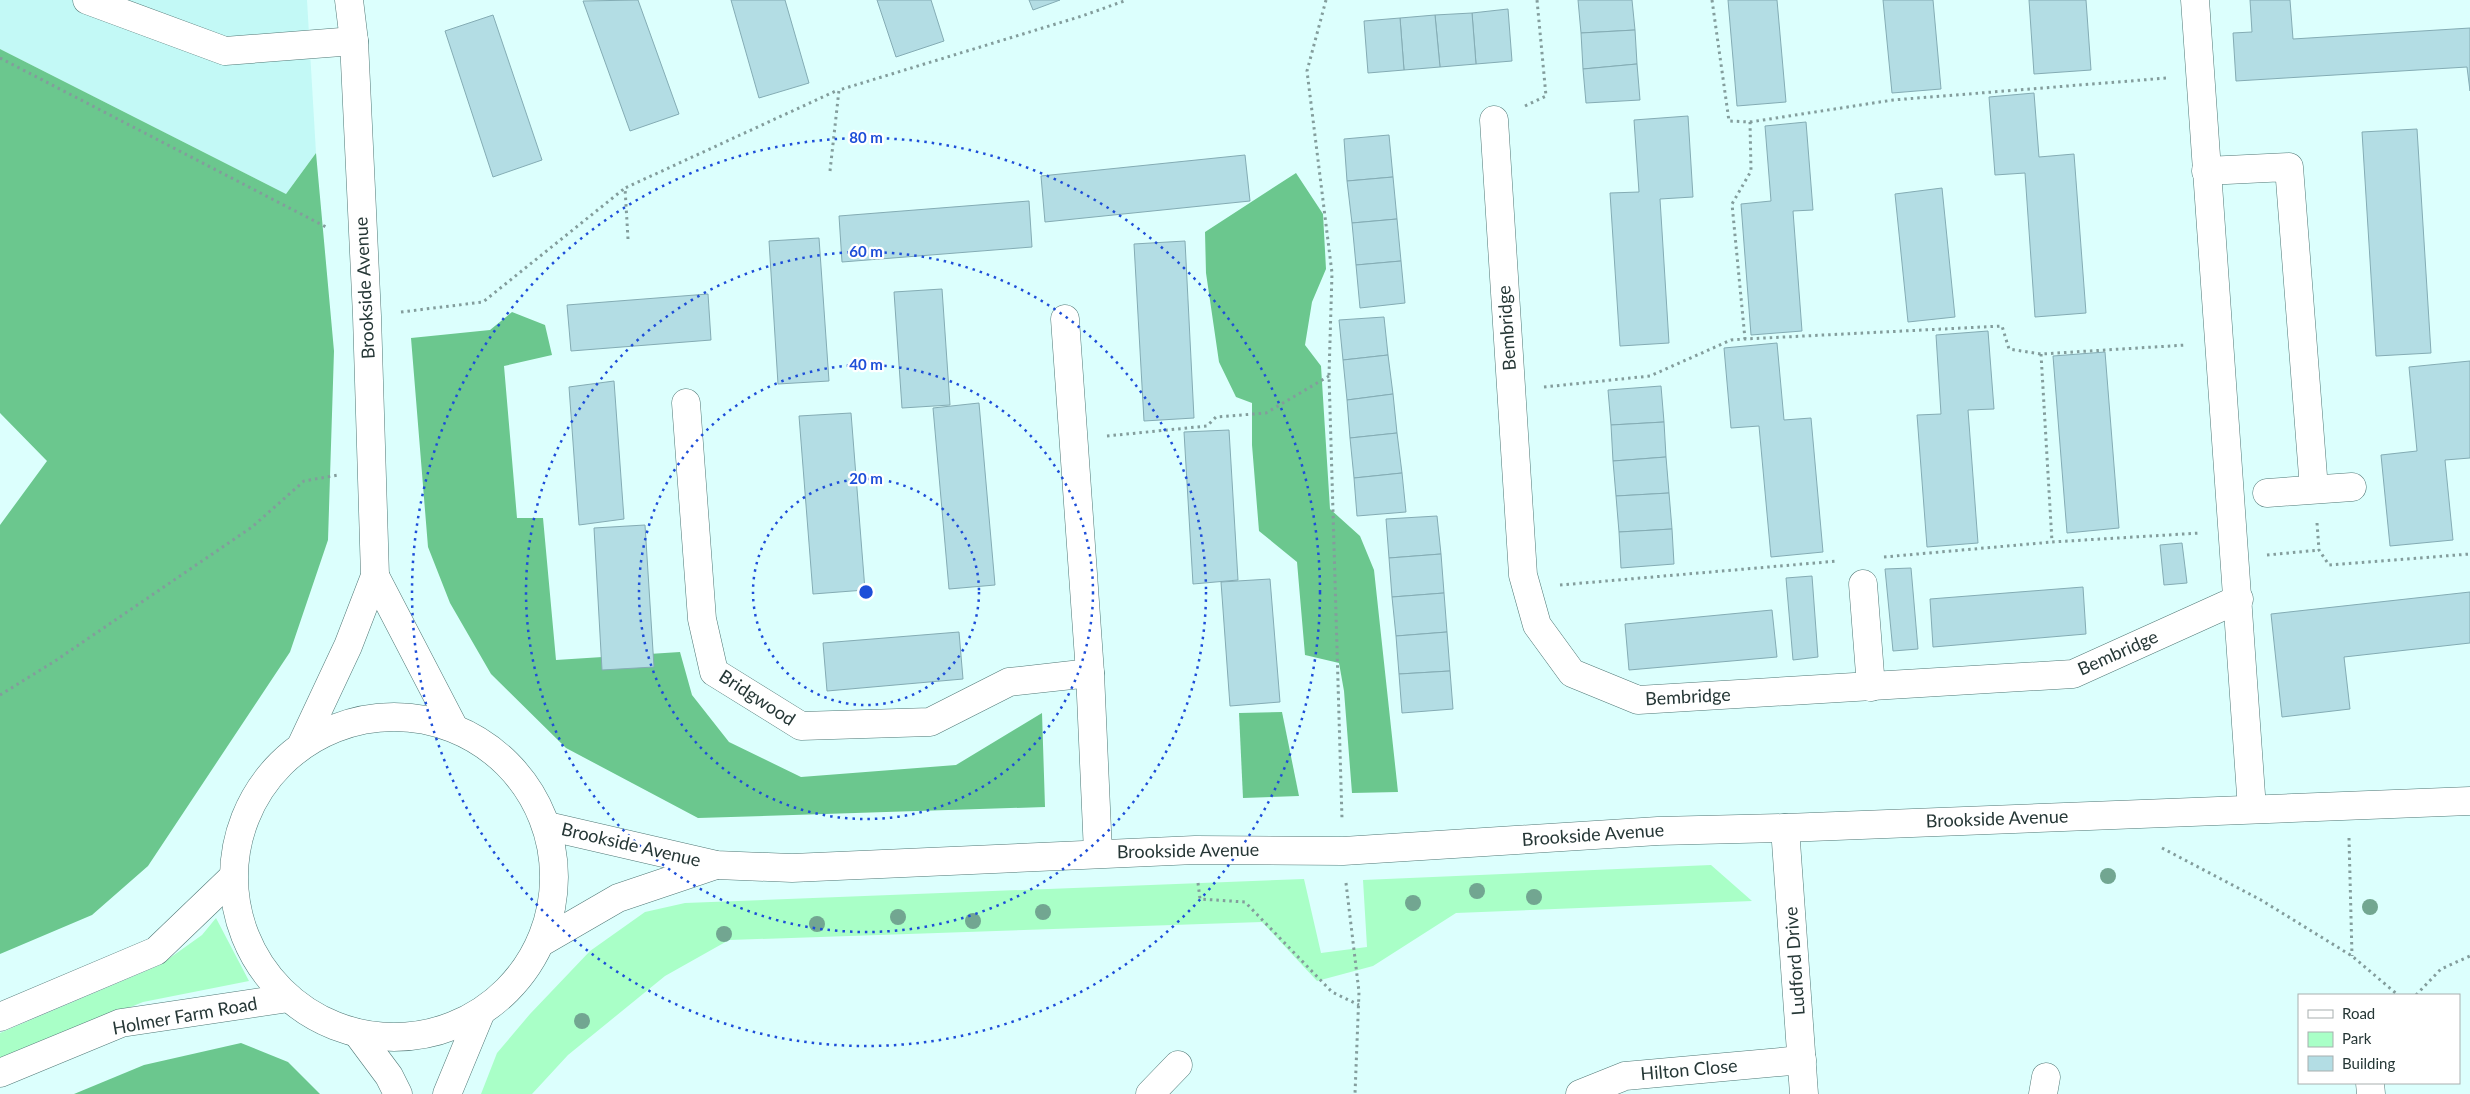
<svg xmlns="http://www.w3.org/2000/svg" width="2470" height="1094" font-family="Lato,sans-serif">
	<rect width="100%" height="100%" fill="#dcfffd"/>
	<polygon fill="#c3f9f6" points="0,0 307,0 316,153 286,194 0,49"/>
	<g fill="#a9ffc7">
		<polygon points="1711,865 1752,901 1456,913 1373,966 1317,981 1262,922 729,940 665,976 568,1055 532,1094 481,1094 497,1053 530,1014 590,951 645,912 685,903 1304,879 1321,953 1367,947 1363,880"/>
		<polygon points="216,918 249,981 143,1002 0,1060 0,1033 160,965 202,935"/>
	</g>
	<g fill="#6bc78e">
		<polygon points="0,49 286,194 316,153 334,351 328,540 290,652 148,866 92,915 0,954 0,525 47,461 0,413"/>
		<polygon points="1296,173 1323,214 1326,269 1312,302 1305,345 1321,366 1330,509 1360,536 1374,570 1398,792 1352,793 1344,691 1339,663 1305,655 1297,562 1259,531 1252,445 1252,403 1236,397 1219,362 1206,273 1205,232"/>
		<polygon points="512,312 545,325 552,355 504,366 517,518 543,518 556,660 680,652 692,695 729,742 801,777 956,765 1042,713 1045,807 698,818 566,748 491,674 450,603 428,547 411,338 490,330"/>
		<polygon points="1282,712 1299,796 1243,798 1239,713"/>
		<polygon points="241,1043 288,1062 320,1094 74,1094 144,1065"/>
	</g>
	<g fill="#b3dde4" stroke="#84acb4">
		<polygon points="638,0 679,114 630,131 583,1"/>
		<polygon points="731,0 785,0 809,83 759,98"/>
		<polygon points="877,0 931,0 944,41 896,57"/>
		<polygon points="1029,0 1060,0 1033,10"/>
		<polygon points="1578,0 1632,0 1635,30 1581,33"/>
		<polygon points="1728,0 1777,0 1786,102 1737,106"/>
		<polygon points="1883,0 1933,0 1941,89 1892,93"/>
		<polygon points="2029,0 2086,0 2091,70 2034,74"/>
		<polygon points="2250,0 2290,0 2293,39 2470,28 2470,91 2467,67 2236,81 2233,33 2252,32"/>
		<polygon points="1508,9 1512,61 1476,64 1472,13"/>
		<polygon points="1472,13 1476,64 1440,67 1435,15"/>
		<polygon points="493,15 542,160 493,177 445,31"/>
		<polygon points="1435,15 1440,67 1404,70 1400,18"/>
		<polygon points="1400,18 1404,70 1368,73 1364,21"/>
		<polygon points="1635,30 1637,64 1583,69 1581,33"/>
		<polygon points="1637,64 1640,100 1586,103 1583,69"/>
		<polygon points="2034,93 2039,157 2074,154 2086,313 2035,317 2025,173 1995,175 1989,97"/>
		<polygon points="1688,116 1693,197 1660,199 1669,343 1620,346 1610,193 1639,192 1634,120"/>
		<polygon points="1806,122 1813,210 1793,211 1802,331 1751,335 1741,204 1771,201 1765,126"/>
		<polygon points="2417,129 2431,353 2376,356 2362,132"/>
		<polygon points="1389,135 1393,177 1347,181 1344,139"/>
		<polygon points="1245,155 1250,201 1045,222 1041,176"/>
		<polygon points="1393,177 1397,219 1352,223 1347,181"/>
		<polygon points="1942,188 1955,317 1908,322 1895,194"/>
		<polygon points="1029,201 1032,247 842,262 839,216"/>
		<polygon points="1397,219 1401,261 1356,265 1352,223"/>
		<polygon points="819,238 829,381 778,384 769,241"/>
		<polygon points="1185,241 1194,418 1144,421 1134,244"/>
		<polygon points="1401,261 1405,303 1360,308 1356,265"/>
		<polygon points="942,289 950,405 902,408 894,292"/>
		<polygon points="708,294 711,340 571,351 567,305"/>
		<polygon points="1384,317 1388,355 1343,360 1339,320"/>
		<polygon points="1988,331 1994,409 1968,410 1978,543 1927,547 1917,415 1941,414 1936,335"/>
		<polygon points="1777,343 1784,420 1811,418 1823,552 1771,557 1759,426 1731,428 1724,348"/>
		<polygon points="2105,352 2119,528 2067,533 2053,356"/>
		<polygon points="1388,355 1393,394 1347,400 1343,360"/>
		<polygon points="2470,361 2470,458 2445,460 2453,540 2390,546 2381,455 2417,451 2409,367"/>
		<polygon points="614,381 624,519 579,525 569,387"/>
		<polygon points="1661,386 1664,422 1611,425 1608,390"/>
		<polygon points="1393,394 1397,433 1350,438 1347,400"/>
		<polygon points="979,403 995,585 949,589 933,408"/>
		<polygon points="851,413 865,590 813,594 799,416"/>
		<polygon points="1664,422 1666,457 1613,461 1611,425"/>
		<polygon points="1229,430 1238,580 1193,584 1184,432"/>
		<polygon points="1397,433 1402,473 1354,478 1350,438"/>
		<polygon points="1666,457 1669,493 1616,496 1613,461"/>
		<polygon points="1402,473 1406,512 1357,516 1354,478"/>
		<polygon points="1669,493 1672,529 1619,532 1616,496"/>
		<polygon points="1437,516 1441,554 1389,558 1386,519"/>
		<polygon points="645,525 654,667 602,670 594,528"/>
		<polygon points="1672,529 1674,564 1621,568 1619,532"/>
		<polygon points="2182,543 2187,583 2164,585 2160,545"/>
		<polygon points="1441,554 1444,593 1392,597 1389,558"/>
		<polygon points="1911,568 1918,649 1893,651 1885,569"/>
		<polygon points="1812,576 1818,657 1793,660 1786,578"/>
		<polygon points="1270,579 1280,702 1230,706 1221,582"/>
		<polygon points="2083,587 2086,634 1933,647 1930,599"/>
		<polygon points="2470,592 2470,643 2344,657 2350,709 2282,717 2271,614"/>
		<polygon points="1444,593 1447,632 1396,636 1392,597"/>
		<polygon points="1772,610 1777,657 1629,670 1625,624"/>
		<polygon points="959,632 963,679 827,691 823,643"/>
		<polygon points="1447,632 1450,671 1399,674 1396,636"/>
		<polygon points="1450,671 1453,709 1402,713 1399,674"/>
	</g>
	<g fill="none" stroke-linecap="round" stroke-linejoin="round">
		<defs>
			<g id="minor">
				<polyline points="87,0 225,51 354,41"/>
				<polyline points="2195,0 2252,809"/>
				<polyline points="1494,120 1523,575 1537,625 1572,673 1638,700 2073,674 2239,599"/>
				<polyline points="2206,171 2289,167 2314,489"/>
				<polyline points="1065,319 1090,673 1098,853"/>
				<polyline points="686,403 702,619 714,672 801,726 930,722 1009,682 1090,673"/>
				<polyline points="2267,493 2352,487"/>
				<polyline points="375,576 453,726"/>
				<polyline points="1863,584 1871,687"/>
				<circle cx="394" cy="877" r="160"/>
				<polyline points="302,744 348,646 375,576 367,316 354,41 349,0"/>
				<polyline points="547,826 716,865 792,868 1195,850 1343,851 1658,831 1785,828 2470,801"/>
				<polyline points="1785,828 1804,1094"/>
				<polyline points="542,942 618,898 716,865"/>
				<polyline points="0,1017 156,951 232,878"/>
				<polyline points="357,1033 389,1076 398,1094"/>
				<polyline points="0,1073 121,1023 289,998"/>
				<polyline points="2370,1083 2371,1094"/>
				<polyline points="447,1094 481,1012"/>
				<polyline points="1150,1094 1178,1065"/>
				<polyline points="1580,1094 1625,1076 1802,1060"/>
				<polyline points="2043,1094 2046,1077"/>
			</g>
		</defs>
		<use href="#minor" stroke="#507876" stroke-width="29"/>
		<g stroke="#839d9c" stroke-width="3" stroke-dasharray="2.5 4" stroke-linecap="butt">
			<polyline points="1326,0 1307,71 1332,273 1329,375 1342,819"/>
			<polyline points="1712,0 1729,121 1750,122 1751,171 1732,204 1745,339"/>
			<polyline points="0,58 328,228"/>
			<polyline points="1525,106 1546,96 1537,0"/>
			<polyline points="1750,122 1893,100 2167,78"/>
			<polyline points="830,171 839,90 1082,16 1127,0"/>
			<polyline points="628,239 625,188 838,90"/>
			<polyline points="401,312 483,302 625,188"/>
			<polyline points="2041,354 2052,542 2200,533"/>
			<polyline points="1544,387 1650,376 1731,340 1745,339 2002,326 2009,349 2041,354 2186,345"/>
			<polyline points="1107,436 1207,426 1216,417 1266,413 1329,376"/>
			<polyline points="2317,523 2319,550 2329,565 2470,554"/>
			<polyline points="2267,555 2319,550"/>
			<polyline points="1884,557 2052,542"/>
			<polyline points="1560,585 1838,561"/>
			<polyline points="0,695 55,661 252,527 304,481 338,475"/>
			<polyline points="2349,838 2352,956"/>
			<polyline points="2162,848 2261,900 2352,956 2398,995"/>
			<polyline points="1198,883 1200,899 1245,902 1332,992 1359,1005"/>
			<polyline points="1346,883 1359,992 1355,1094"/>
			<polyline points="2416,995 2441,969 2470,956"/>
		</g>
		<use href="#minor" stroke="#fff" stroke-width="28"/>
	</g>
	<g fill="#72a691">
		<circle cx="2108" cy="876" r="8"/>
		<circle cx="1477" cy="891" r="8"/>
		<circle cx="1534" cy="897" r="8"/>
		<circle cx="1413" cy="903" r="8"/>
		<circle cx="2370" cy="907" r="8"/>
		<circle cx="1043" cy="912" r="8"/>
		<circle cx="898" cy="917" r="8"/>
		<circle cx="973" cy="921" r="8"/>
		<circle cx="817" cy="924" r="8"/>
		<circle cx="724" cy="934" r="8"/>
		<circle cx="582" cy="1021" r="8"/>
	</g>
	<g fill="none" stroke="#1d4ed8" stroke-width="2.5" stroke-dasharray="2.5 5">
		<circle cx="866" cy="592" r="113"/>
		<circle cx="866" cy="592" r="227"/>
		<circle cx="866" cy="592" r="340"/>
		<circle cx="866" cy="592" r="454"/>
	</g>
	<g text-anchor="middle" stroke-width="4.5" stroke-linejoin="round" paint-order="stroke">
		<g font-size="18" fill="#263736" stroke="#fff">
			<text transform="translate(365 288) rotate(-93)" y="6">Brookside Avenue</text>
			<text transform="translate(1507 328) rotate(-94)" y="6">Bembridge</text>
			<text transform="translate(2118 653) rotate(-24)" y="6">Bembridge</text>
			<text transform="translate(1688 697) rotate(-3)" y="6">Bembridge</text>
			<text transform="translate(757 698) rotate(33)" y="6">Bridgwood</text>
			<text transform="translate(1997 819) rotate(-2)" y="6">Brookside Avenue</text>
			<text transform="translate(1593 835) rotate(-4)" y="6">Brookside Avenue</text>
			<text transform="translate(631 845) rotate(13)" y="6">Brookside Avenue</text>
			<text transform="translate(1188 851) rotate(-1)" y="6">Brookside Avenue</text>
			<text transform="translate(1795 961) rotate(-94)" y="6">Ludford Drive</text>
			<text transform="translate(185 1016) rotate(-10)" y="6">Holmer Farm Road</text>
			<text transform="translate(1689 1070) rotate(-5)" y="6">Hilton Close</text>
		</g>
	</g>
	<circle cx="866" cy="592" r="8" fill="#1d4ed8" stroke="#fff" stroke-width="2.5"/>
	<g font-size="15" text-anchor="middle" font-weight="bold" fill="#1d4ed8" stroke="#fff" stroke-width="4.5" stroke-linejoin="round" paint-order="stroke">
		<text x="866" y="143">80 m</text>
		<text x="866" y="257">60 m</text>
		<text x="866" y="370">40 m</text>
		<text x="866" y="484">20 m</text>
	</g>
	<rect x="2298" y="994" width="162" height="90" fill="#ffffff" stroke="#a8afaf"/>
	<rect x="2308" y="1010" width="25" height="8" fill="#ffffff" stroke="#a8afaf"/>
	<text x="2342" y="1019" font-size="15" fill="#263736">Road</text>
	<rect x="2308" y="1032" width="25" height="15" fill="#a9ffc7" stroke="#a8afaf"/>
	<text x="2342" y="1044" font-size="15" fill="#263736">Park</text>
	<rect x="2308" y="1056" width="25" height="15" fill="#b3dde4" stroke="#a8afaf"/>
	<text x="2342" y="1069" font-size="15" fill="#263736">Building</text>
</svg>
